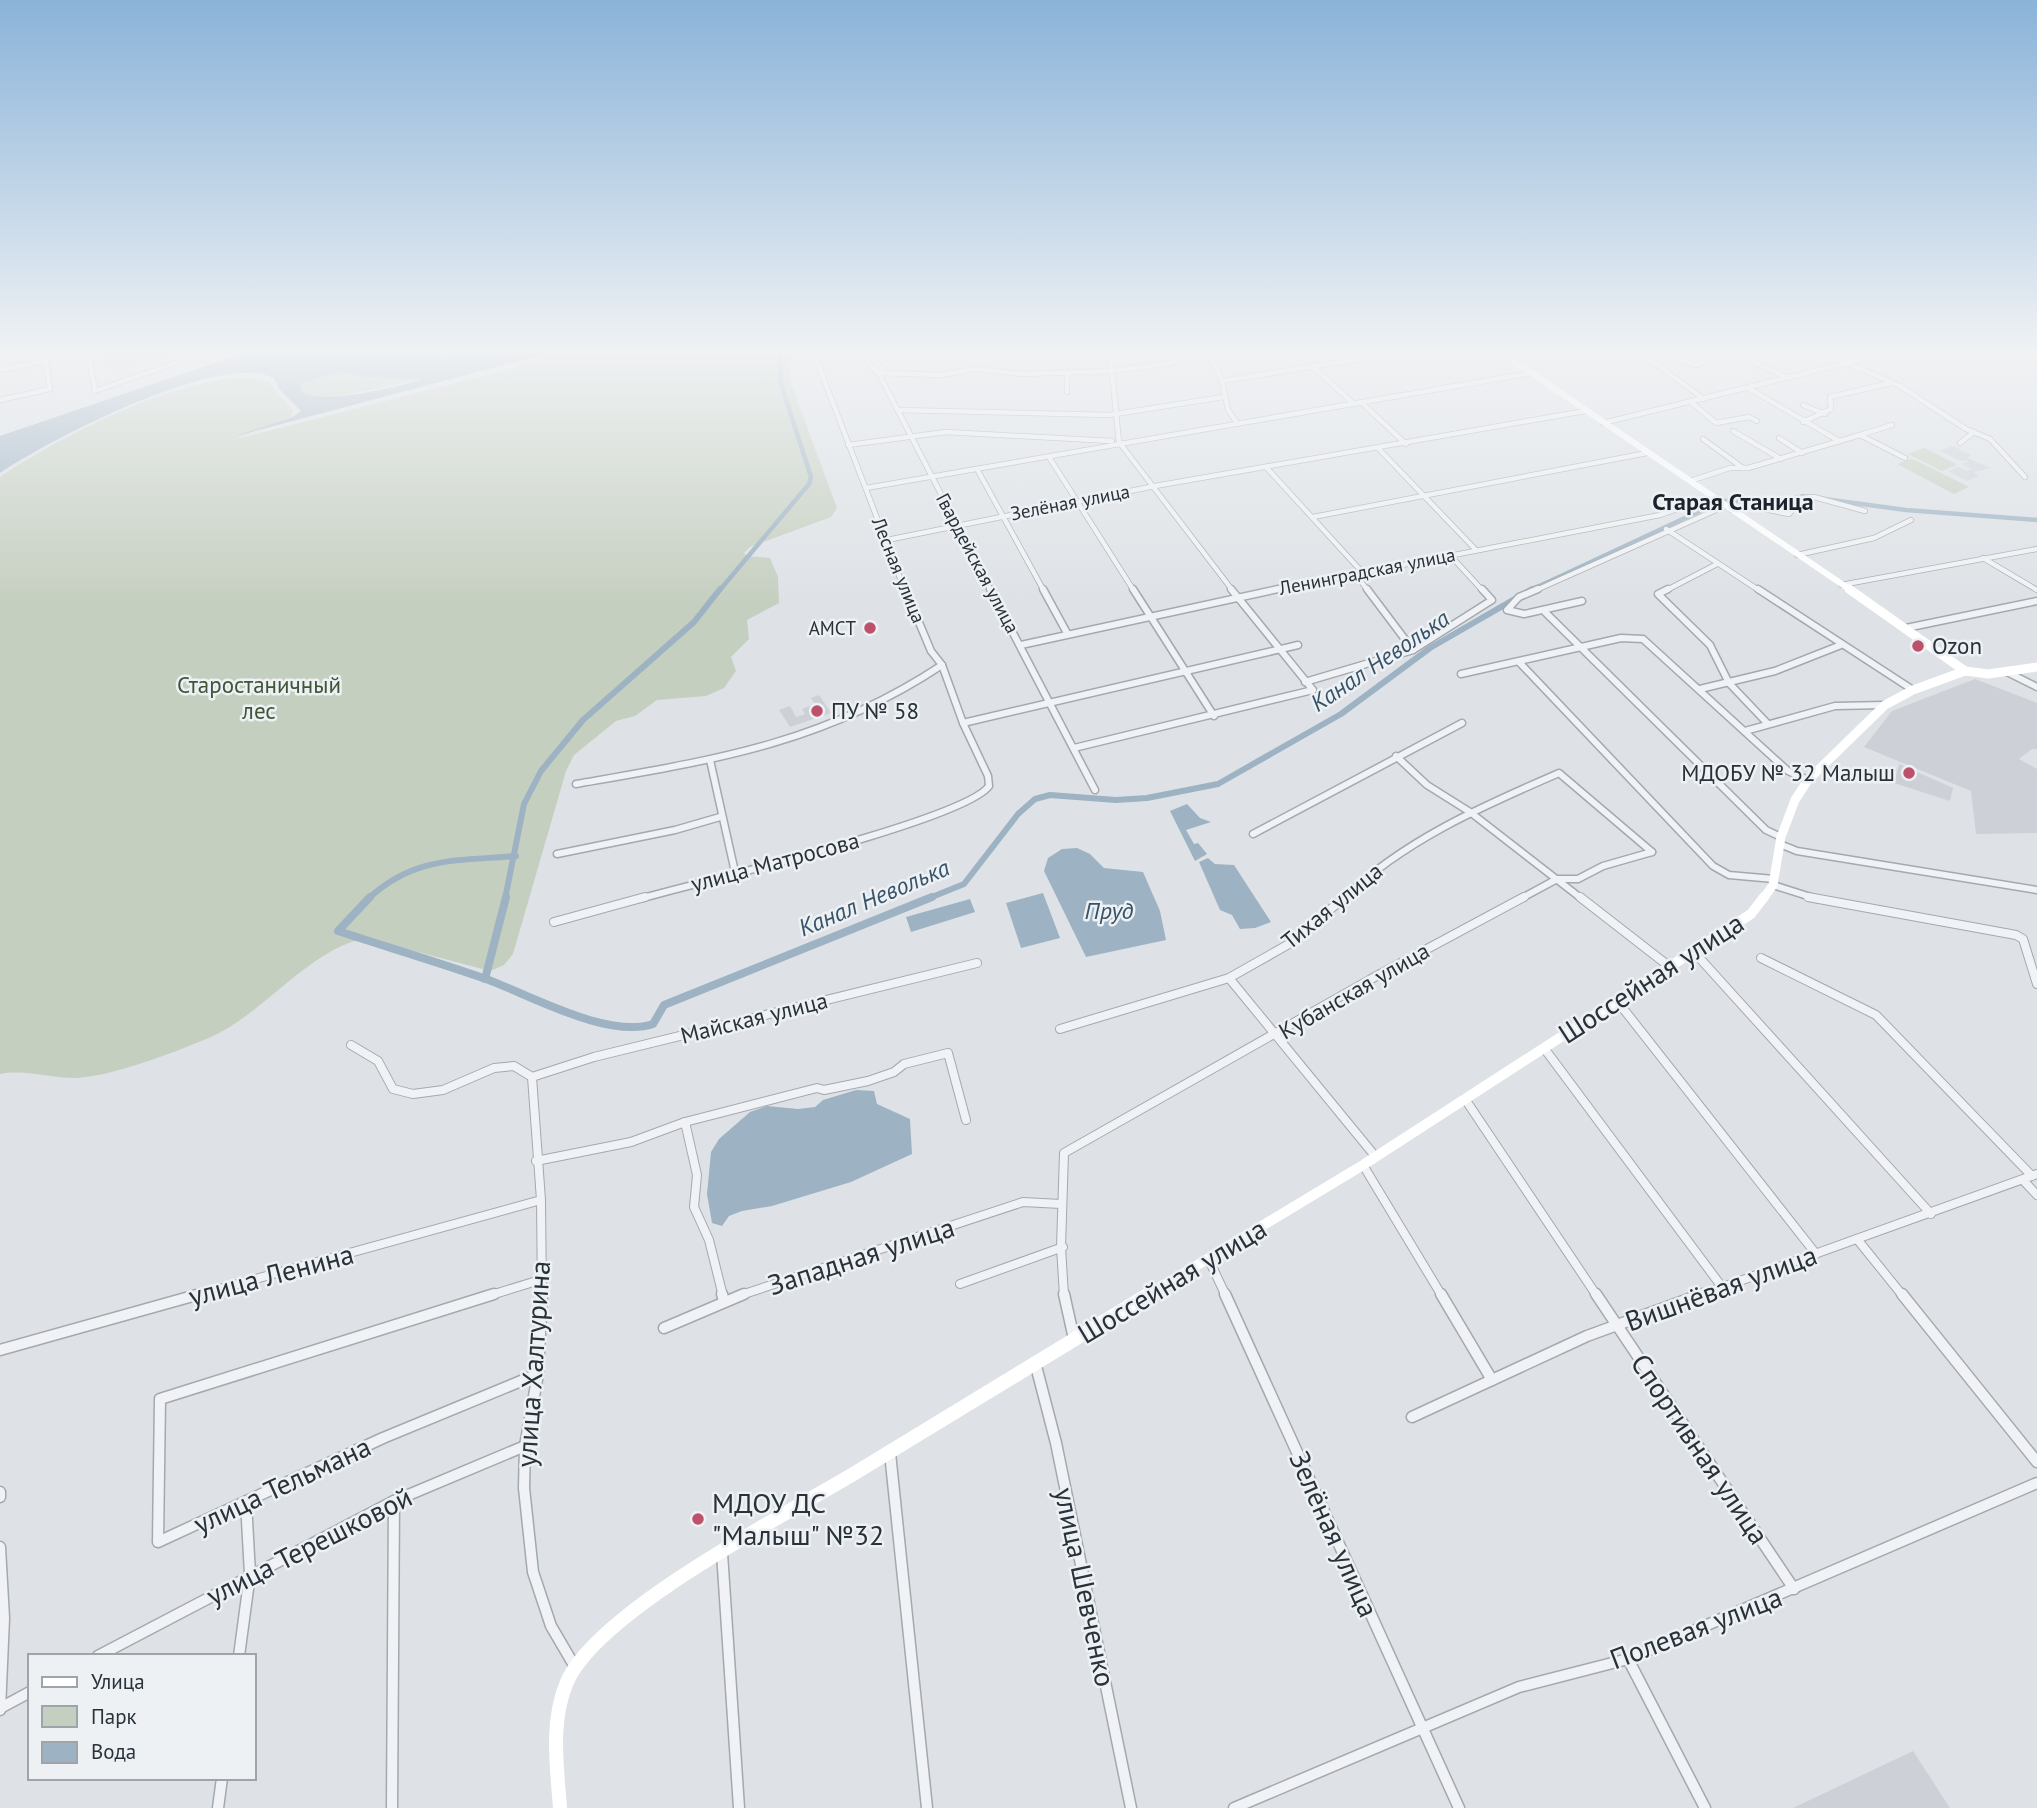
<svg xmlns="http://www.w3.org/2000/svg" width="2037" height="1808" font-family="'PT Sans',sans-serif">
	<rect width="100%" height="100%" fill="#dee2e6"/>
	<g fill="#cdd1d7">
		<polygon points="94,351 194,351 116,371 114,366 106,368 103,356 96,357"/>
		<polygon points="1953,446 1971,455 1967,458 1991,468 1973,472 1979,476 1967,481 1948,471 1959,467 1967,471 1972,469 1962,464 1969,461 1958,460 1940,451"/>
		<polygon points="1975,679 2037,703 2037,749 2032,749 2019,759 2037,769 2037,833 1976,834 1971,791 1864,747 1892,711"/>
		<polygon points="819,695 831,713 790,727 779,710 790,706 796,717 805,714 802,709 815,704 811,698"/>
		<polygon points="1899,764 1953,788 1950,801 1894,783"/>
		<polygon points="1913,1751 1950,1808 1793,1808"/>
	</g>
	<g fill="#c5cfc0">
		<path d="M564,351H784L790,359L789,378L837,508L831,517L750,547L744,553L747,556L770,558L778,577L779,603L747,620L749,639L731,657L736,671L724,688L706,696L657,700L635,716L616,721L574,755L566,771L513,954L504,965L490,971L365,938C309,950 266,1011 213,1036C179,1051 111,1077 75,1078C50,1078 24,1069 0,1074V477C57,438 201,362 269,381L276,392L293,410L291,417L232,440L515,368Z"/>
		<polygon points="342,372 364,377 424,379 328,398 312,398 301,390 302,383"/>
		<polygon points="1925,448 1956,464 1956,465 1942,471 1908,454"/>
		<polygon points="1911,459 1919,462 1969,487 1954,494 1897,464"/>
	</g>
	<g fill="#9db2c2" fill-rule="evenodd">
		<path d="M250,351H415L446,355L469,351H556L236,436L293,417L301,411L280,390L274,378C221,350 47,441 0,473V436ZM342,372L364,377L423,379C401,386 315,408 301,390L302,383Z"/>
		<polygon points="1187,804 1200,818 1211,822 1186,830 1194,844 1198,843 1207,854 1195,861 1170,811"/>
		<polygon points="1077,848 1090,854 1104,868 1143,872 1160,911 1166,940 1086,957 1044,871 1048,858 1062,849"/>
		<polygon points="1208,858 1215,864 1234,865 1271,922 1255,928 1240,929 1232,915 1220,910 1199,862"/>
		<polygon points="1043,893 1060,938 1021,948 1006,903"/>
		<polygon points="970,899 975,912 911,932 906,917"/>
		<polygon points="856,1090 874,1091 877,1104 910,1119 912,1154 851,1182 772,1206 742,1211 729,1216 722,1226 712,1223 707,1194 711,1152 719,1139 750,1112 767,1106 798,1109 815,1107 823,1100"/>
	</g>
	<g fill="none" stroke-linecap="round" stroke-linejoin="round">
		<g stroke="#9db2c2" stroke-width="4.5">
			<polyline points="1802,496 1906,510 2037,520"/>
			<polyline points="1722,501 1741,501 1762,507"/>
			<polyline points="1774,510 1789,510 1797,497"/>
			<polyline points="719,591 809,484 811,477 781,384 780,351"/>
			<polyline points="1529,591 1717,503"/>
		</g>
		<g stroke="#9db2c2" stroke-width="6">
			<path d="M368,899C414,856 458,861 516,856"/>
			<polyline points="505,899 524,804 541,771 583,720 694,622 720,589"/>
			<polyline points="927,899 964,884 1018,814 1035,799 1050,795 1116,800 1147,798 1218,784 1341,714 1430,648 1532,589"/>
		</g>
		<g stroke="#9db2c2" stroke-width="8">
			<path d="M370,897L338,931C387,947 437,962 486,979C530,995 607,1039 653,1024L664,1005L932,897"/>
			<polyline points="485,979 506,897"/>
		</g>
		<defs>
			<g id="street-far3">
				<polyline points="88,351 95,391 178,362"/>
				<polyline points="813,351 905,591"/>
				<polyline points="847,351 866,360 879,374 991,591"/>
				<polyline points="926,351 1141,351"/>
				<polyline points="1208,351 1222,381 1228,410 1238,424"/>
				<polyline points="1312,351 1327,364"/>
				<polyline points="1638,351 1704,399"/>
				<polyline points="1729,351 1788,378"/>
				<polyline points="1820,351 1900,386 1966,429 1990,439 2025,477"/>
				<polyline points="1110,353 1119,442 1233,591"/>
				<polyline points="1676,358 1696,365 1729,351"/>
				<polyline points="44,359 88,351"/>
				<polyline points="1313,367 1354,404"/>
				<polyline points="0,370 45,361"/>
				<polyline points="880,370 904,351"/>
				<polyline points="1067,372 1067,392"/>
				<polyline points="881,373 940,375 975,369 1022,374 1112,371 1172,363 1202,351"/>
				<polyline points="1222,381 1410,351"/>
				<polyline points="1750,389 1839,441"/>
				<polyline points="0,400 50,389 44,351"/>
				<polyline points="1362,403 1406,444"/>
				<polyline points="1692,403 1716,423 1749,417 1757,421"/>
				<polyline points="1803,405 1825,414"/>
				<polyline points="897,410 1109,415 1223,397"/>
				<polyline points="1803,422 1831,409 1830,397 1891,383"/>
				<polyline points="1603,423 1895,351"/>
				<polyline points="1733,431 1781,459"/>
				<polyline points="1860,435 1892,425"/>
				<polyline points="1779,438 1802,453"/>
				<polyline points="1703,439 1743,468"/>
				<polyline points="1960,443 1974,432"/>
				<polyline points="848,445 946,432 1112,441"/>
				<polyline points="1378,448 1475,549"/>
				<polyline points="1049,457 1134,591"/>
				<polyline points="1266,467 1362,572"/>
				<polyline points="977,469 1044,591"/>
				<polyline points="1690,481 1730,468 1748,468 1860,435 1905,458"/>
				<polyline points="866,488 1531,373"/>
				<polyline points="1732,510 1748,506 1789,514 1802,498 1814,497 1865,511"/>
				<polyline points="1313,517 1647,453"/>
				<polyline points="1666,529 1760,591"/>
				<polyline points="887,540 1155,486 1585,411"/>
				<polyline points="1449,554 1483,591"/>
				<polyline points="1797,555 1874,538 1911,520"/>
				<polyline points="1983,558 2037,590"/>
				<polyline points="1355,573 1368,591"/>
				<polyline points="1841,585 2037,549"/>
				<polyline points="1269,591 1660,515 1712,497"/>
				<polyline points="1534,591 1725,506"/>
				<polyline points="1665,591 1717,564"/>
			</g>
			<g id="street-far2">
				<polyline points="990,589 1095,790"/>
				<polyline points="1043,589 1067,633"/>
				<polyline points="1133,589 1214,716"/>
				<polyline points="1367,589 1413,650"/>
				<polyline points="1538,589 1519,597 1507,610 1524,614 1582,601"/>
				<polyline points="1668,589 1658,594 1710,645 1729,683 1767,723"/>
				<polyline points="1758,589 1913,690"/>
				<polyline points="1545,612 1766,830 1781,837"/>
				<polyline points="1906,628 2037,601"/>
				<polyline points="1021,645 1278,589"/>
				<polyline points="1519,662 1713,866 1729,875 1774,879"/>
				<polyline points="2007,672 2037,687"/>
				<polyline points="1461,674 1621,638 1643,639 1788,771 1808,780"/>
				<polyline points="1305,682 1413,650 1492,600 1482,589"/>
				<polyline points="1700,689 1775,671 1841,645"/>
				<polyline points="963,723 1298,645"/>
				<polyline points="1745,731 1835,706 1885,705"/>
				<polyline points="1074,748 1313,690 1231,589"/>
				<polyline points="1396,756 1427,785 1470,812 1582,899"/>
				<polyline points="710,760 735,872"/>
				<path d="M576,784C713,760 823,744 942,665"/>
				<polyline points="1253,834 1462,723"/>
				<polyline points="1782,845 1797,851 2037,890"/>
				<polyline points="557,854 675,830 720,817"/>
				<polyline points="1773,885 1817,899"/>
				<path d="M639,899C696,883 965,820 989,786L988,776L963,723L942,665L931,651L905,589"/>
				<path d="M1343,899C1404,840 1483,806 1559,773L1652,852"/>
				<polyline points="1520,899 1557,879 1578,879 1603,866 1652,852"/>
			</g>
			<g id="street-far1">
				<polyline points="1580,897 1670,967"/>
				<polyline points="1808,897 2016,935 2023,939 2037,984"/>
				<polyline points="554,922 645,897"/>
				<polyline points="1695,953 1931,1214"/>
				<polyline points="1761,958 1876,1015 2032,1176"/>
				<polyline points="1229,978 1375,1156"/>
				<polyline points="1618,1002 1816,1254"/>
				<polyline points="1060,1029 1229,978 1289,944 1345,897"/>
				<polyline points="351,1045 378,1061 393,1089 413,1094 443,1090 494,1068 514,1066 532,1077 541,1200 542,1296"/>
				<polyline points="1544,1048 1722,1287"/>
				<polyline points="532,1077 594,1057 977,963"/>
				<polyline points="1465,1099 1597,1296"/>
				<polyline points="685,1122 697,1175 694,1207 709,1240 723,1296"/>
				<polyline points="536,1161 631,1142 685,1122 817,1088 824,1090 868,1081 894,1072 904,1064 948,1053 966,1120"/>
				<polyline points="1363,1165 1442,1296"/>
				<polyline points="2023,1180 2037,1195"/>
				<polyline points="1857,1239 1903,1296"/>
				<polyline points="1209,1260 1226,1296"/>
				<polyline points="960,1284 1063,1247"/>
				<polyline points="194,1296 541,1200"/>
				<polyline points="488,1296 543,1279"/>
				<polyline points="738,1296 1023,1202 1061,1204"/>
				<polyline points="1064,1296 1061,1247 1064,1153 1371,979 1524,897"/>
				<polyline points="1698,1296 2037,1174"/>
			</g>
			<g id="street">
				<polyline points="494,1294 160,1399 158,1542 383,1438 538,1374"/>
				<polyline points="542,1294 538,1374 525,1446 524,1488 533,1572 551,1626 575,1667"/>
				<polyline points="722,1294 724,1301"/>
				<polyline points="1064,1294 1074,1339"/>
				<polyline points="1225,1294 1459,1808"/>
				<polyline points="1441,1294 1492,1380"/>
				<polyline points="1596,1294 1794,1589"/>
				<polyline points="1902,1294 2037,1462"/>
				<polyline points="664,1328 744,1294"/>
				<polyline points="0,1350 200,1294"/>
				<polyline points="1036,1366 1056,1443 1131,1808"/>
				<polyline points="1412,1417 1587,1336 1702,1294"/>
				<polyline points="890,1453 927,1808"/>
				<polyline points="0,1492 0,1497"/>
				<polyline points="0,1547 4,1618 0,1710"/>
				<polyline points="722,1553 739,1808"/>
				<polyline points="98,1656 394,1501 525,1446"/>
				<polyline points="239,1656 250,1574 246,1502"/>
				<polyline points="1628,1659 1705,1808"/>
				<polyline points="2,1707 30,1692"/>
				<polyline points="218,1808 222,1778"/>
				<polyline points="392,1808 394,1501"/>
				<polyline points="1234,1808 1519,1687 1628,1659 2037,1483"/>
			</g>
		</defs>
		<use href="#street-far3" stroke="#a4a9af" stroke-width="6"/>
		<use href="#street-far2" stroke="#a4a9af" stroke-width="9"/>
		<use href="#street-far1" stroke="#a4a9af" stroke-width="10"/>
		<use href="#street" stroke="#a4a9af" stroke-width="13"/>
		<use href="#street-far3" stroke="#f0f2f5" stroke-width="4.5"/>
		<use href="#street-far2" stroke="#f0f2f5" stroke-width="6"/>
		<use href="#street-far1" stroke="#f0f2f5" stroke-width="8"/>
		<use href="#street" stroke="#f0f2f5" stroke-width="10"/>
		<polyline stroke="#fff" stroke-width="6" points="1499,351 1852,591"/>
		<g stroke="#fff" stroke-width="9">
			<polyline points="1849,589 1965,671"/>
			<polyline points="1763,899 1773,885 1781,837 1795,800 1808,780 1885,705 1913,690 1965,671 1988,674 2037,667"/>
		</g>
		<polyline stroke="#fff" stroke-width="10" points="1146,1296 1363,1165 1751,914 1764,897"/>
		<path stroke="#fff" stroke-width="14" d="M560,1808C557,1767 550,1721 567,1682C597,1612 785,1515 855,1473C953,1413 1051,1354 1149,1294"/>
	</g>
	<linearGradient id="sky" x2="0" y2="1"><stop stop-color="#8ab3d9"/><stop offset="0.58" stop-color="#f0f2f4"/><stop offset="1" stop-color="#f0f2f4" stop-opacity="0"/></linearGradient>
	<rect width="2037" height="604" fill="url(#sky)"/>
	<g fill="#bd516b" stroke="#edf1f4" stroke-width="2.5">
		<circle cx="870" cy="628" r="7"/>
		<circle cx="1918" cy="646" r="7"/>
		<circle cx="817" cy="711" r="7"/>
		<circle cx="1909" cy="773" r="7"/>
		<circle cx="698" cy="1519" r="7"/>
	</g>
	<g text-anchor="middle" stroke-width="5" stroke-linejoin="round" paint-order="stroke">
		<g font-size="19" fill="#29313b" stroke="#edf1f4">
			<text transform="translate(1070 502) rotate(-11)" y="7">Зелёная улица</text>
			<text transform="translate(978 563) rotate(62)" y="7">Гвардейская улица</text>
			<text transform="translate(899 570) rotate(68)" y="7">Лесная улица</text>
			<text transform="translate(1367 571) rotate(-11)" y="7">Ленинградская улица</text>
		</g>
		<g font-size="19" fill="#29313b" stroke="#edf1f4" text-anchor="end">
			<text x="856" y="635">АМСТ</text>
		</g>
		<g font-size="23" fill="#29313b" stroke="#edf1f4" text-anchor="start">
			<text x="1932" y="654">Ozon</text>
			<text x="831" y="719">ПУ № 58</text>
			<text x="1895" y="781" text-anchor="end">МДОБУ № 32 Малыш</text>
		</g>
		<g font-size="23" fill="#405538" stroke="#edf1f4">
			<text x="259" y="693">Старостаничный<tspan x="259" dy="26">лес</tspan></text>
		</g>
		<g font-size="23" fill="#29313b" stroke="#edf1f4">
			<text transform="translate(775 862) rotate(-15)" y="8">улица Матросова</text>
			<text transform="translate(1332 906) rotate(-39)" y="8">Тихая улица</text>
			<text transform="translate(1354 991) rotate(-30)" y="8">Кубанская улица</text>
			<text transform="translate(754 1018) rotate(-14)" y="8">Майская улица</text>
		</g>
		<g font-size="24" font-weight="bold" fill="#1b222b" stroke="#edf1f4">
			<text x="1733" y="510">Старая Станица</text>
		</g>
		<g font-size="24" font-style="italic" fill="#385369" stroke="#edf1f4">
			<text transform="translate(1380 661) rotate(-34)" y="8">Канал Неволька</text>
			<text transform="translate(874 898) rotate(-23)" y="8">Канал Неволька</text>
			<text x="1109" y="919">Пруд</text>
		</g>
		<g font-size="28" fill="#29313b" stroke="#edf1f4">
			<text transform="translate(1651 978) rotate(-33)" y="10">Шоссейная улица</text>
			<text transform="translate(861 1256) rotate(-18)" y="10">Западная улица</text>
			<text transform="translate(271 1275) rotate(-15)" y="10">улица Ленина</text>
			<text transform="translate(1172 1281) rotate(-31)" y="10">Шоссейная улица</text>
			<text transform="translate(1721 1288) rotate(-20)" y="10">Вишнёвая улица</text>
			<text transform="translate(533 1364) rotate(-86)" y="10">улица Халтурина</text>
			<text transform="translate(1700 1449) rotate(56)" y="10">Спортивная улица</text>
			<text transform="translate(282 1485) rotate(-25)" y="10">улица Тельмана</text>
			<text transform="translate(1334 1534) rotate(66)" y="10">Зелёная улица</text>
			<text transform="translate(309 1546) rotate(-27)" y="10">улица Терешковой</text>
			<text transform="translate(1085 1587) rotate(78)" y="10">улица Шевченко</text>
			<text transform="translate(1696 1628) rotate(-21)" y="10">Полевая улица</text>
		</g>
		<g font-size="28" fill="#29313b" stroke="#edf1f4" text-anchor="start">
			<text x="712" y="1513">МДОУ ДС<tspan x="712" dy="32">"Малыш" №32</tspan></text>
		</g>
	</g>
	<rect x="28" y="1654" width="228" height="126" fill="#edf1f4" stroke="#9fa4aa" stroke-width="2"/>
	<rect x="42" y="1677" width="35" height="10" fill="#ffffff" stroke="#9fa4aa" stroke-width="2"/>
	<text x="91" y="1689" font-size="21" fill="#29313b">Улица</text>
	<rect x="42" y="1706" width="35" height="21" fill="#c5cfc0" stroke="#9fa4aa" stroke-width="2"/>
	<text x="91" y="1724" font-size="21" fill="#29313b">Парк</text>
	<rect x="42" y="1742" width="35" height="21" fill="#9db2c2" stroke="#9fa4aa" stroke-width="2"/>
	<text x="91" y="1759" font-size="21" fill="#29313b">Вода</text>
</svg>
